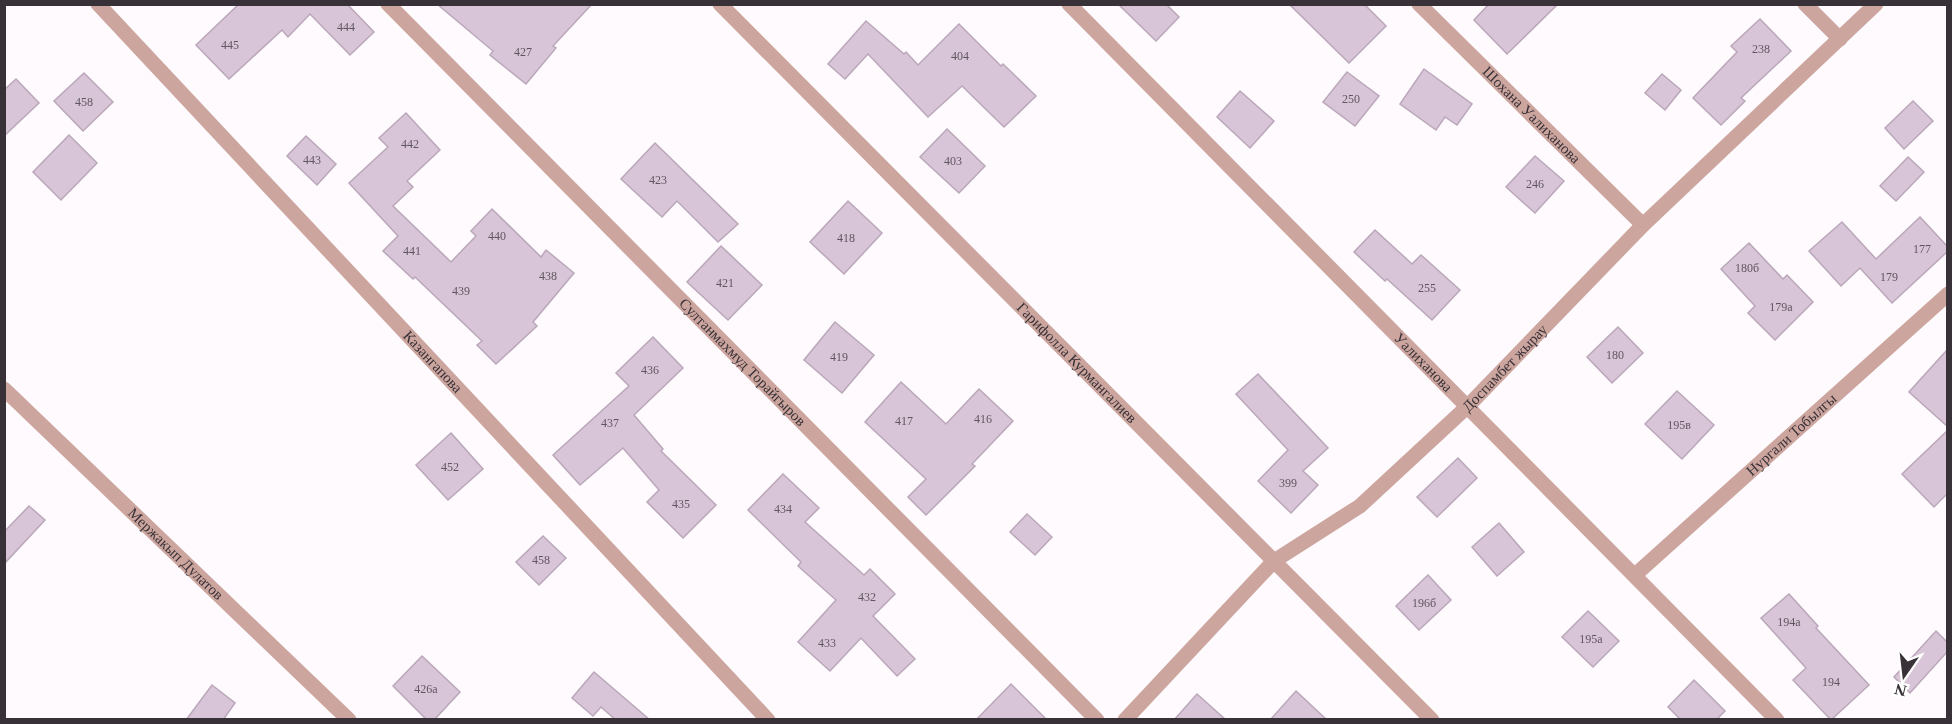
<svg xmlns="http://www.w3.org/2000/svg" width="1952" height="724" font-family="'Times New Roman',serif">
	<rect width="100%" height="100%" fill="#fefafe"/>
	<g fill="#d9c5d8" stroke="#baa7b9" stroke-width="1.5">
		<polygon points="239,4 347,4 374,32 350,55 310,14 288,37 282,30 229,79 196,45"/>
		<polygon points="437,4 592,4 553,46 556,48 526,84 490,55 493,51"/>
		<polygon points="1118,4 1166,4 1179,17 1156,41"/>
		<polygon points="1289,4 1364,4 1386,26 1349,63"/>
		<polygon points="1489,4 1558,4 1507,54 1474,20"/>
		<polygon points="1760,19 1791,51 1741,98 1745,101 1721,125 1693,98 1737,52 1731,46"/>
		<polygon points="866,21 904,54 906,52 918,65 959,24 1001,66 1003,64 1036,96 1004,127 962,86 928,117 868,54 845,79 828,64"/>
		<polygon points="1424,69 1472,104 1457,125 1445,117 1436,130 1400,104"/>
		<polygon points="1347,72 1379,96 1355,126 1323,102"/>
		<polygon points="84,73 113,102 83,131 54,101"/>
		<polygon points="1662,74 1681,90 1665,110 1645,93"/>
		<polygon points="16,79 39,103 4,136 4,90"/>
		<polygon points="1240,91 1274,121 1250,148 1217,117"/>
		<polygon points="1913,101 1933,121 1904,149 1885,128"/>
		<polygon points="406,113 440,150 407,181 413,187 393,206 451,262 476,236 471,231 492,209 541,257 546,250 574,273 533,322 537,326 496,364 477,345 482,341 415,277 413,279 383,251 398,236 349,183 388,147 379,138"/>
		<polygon points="947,129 985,166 959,193 920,157"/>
		<polygon points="69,135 97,163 61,200 33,172"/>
		<polygon points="306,136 336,164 317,185 287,156"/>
		<polygon points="655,143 738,224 718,242 677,201 662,217 621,179"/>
		<polygon points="1535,156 1564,181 1535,213 1506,187"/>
		<polygon points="1908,157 1924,172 1896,201 1880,186"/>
		<polygon points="848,201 882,233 844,274 810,242"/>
		<polygon points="1920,217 1947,246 1947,252 1892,303 1860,268 1841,286 1809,251 1842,222 1876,259"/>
		<polygon points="1375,230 1412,264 1421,255 1460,290 1432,320 1387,279 1385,281 1354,252"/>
		<polygon points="1749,243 1783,279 1787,275 1813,302 1775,340 1748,313 1755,306 1721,269"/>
		<polygon points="721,246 762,285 728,320 687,282"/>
		<polygon points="835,322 874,355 842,393 804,360"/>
		<polygon points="1618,327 1643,353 1612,383 1587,357"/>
		<polygon points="653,337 683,368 634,415 663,449 661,451 716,505 683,538 647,502 659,490 623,448 580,485 553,455 629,386 616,373"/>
		<polygon points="1947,350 1947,426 1909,392"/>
		<polygon points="1258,374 1328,448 1303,471 1318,485 1291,513 1258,481 1288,450 1236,394"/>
		<polygon points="901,382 946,424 979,389 1013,421 972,464 975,466 926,515 908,497 926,479 865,422"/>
		<polygon points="1677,391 1714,425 1682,459 1645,424"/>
		<polygon points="1947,431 1947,494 1934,507 1902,474"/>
		<polygon points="451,433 483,469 448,500 416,465"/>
		<polygon points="1458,458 1477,478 1437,517 1417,497"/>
		<polygon points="783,474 819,508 805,522 864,575 870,569 895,594 873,616 915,659 897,676 861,638 830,671 798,642 836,600 798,566 801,562 748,510"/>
		<polygon points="29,506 45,520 4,564 4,532"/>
		<polygon points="1027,514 1052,537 1035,555 1010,532"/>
		<polygon points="1499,523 1524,552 1497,576 1472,547"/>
		<polygon points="543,536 566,558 539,585 516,562"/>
		<polygon points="1428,575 1451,600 1419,630 1396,606"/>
		<polygon points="1789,594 1818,626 1816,628 1869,685 1831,720 1793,680 1806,668 1761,618"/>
		<polygon points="1588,611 1619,641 1593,667 1562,637"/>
		<polygon points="1936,631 1947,642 1947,652 1910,693 1894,677"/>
		<polygon points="422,656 460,692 434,720 427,720 393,686"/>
		<polygon points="594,672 650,720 616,720 601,707 593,716 572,698"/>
		<polygon points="1694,680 1725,711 1716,720 1681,720 1668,707"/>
		<polygon points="1011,684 1047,720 976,720"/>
		<polygon points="212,685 235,703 223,720 186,720"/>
		<polygon points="1296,691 1327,720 1270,720"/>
		<polygon points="1197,694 1226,720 1174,720"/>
	</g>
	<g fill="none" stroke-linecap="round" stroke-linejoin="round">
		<g stroke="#cca69e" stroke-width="15">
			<path id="s1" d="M98,4L768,720"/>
			<path id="s2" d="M388,4L1097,720"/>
			<path id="s3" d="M720,4L1432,720"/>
			<path id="s4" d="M1069,4L1777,720"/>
			<path id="s5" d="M1419,4L1643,225"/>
			<polyline points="1805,4 1840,39"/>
			<path id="s6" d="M4,389L349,720"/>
			<path id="s7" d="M1635,575L1948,294"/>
			<path id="s8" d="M1125,720L1274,561L1360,506L1468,406L1643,225L1876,4"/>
		</g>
	</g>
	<g text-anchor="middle" stroke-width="4.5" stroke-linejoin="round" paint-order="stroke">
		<g font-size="12" fill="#615660">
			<text x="346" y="31">444</text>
			<text x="230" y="49">445</text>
			<text x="1761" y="53">238</text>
			<text x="523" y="56">427</text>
			<text x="960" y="60">404</text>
			<text x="1351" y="103">250</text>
			<text x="84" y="106">458</text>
			<text x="410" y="148">442</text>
			<text x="312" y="164">443</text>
			<text x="953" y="165">403</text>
			<text x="658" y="184">423</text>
			<text x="1535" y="188">246</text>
			<text x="497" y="240">440</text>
			<text x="846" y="242">418</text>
			<text x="1922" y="253">177</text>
			<text x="412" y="255">441</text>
			<text x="1747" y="272">180б</text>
			<text x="548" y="280">438</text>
			<text x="1889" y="281">179</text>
			<text x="725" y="287">421</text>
			<text x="1427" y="292">255</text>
			<text x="461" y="295">439</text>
			<text x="1781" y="311">179а</text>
			<text x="1615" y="359">180</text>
			<text x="839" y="361">419</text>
			<text x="650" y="374">436</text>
			<text x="983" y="423">416</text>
			<text x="904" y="425">417</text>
			<text x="610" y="427">437</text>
			<text x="1679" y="429">195в</text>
			<text x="450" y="471">452</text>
			<text x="1288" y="487">399</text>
			<text x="681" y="508">435</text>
			<text x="783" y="513">434</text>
			<text x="541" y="564">458</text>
			<text x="867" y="601">432</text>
			<text x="1424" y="607">196б</text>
			<text x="1789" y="626">194а</text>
			<text x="1591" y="643">195а</text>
			<text x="827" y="647">433</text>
			<text x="1831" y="686">194</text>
			<text x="426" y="693">426а</text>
		</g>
		<g font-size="15" fill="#393138" stroke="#fff">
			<text dy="5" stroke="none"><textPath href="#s5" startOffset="158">Шохана Уалиханова</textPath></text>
			<text dy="5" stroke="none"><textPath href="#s4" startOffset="504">Уалиханова</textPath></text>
			<text dy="5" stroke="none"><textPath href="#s1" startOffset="490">Казангапова</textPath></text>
			<text dy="5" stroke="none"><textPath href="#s2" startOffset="504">Султанмахмуд Торайгыров</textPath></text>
			<text dy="5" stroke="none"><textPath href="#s3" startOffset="506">Гарифолла Курмангалиев</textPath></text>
			<text dy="5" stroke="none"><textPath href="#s8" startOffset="520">Доспамбет жырау</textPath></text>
			<text dy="5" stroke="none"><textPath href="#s7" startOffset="210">Нургали Тобылгы</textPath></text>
			<text dy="5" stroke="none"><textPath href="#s6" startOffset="238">Мержакып Дулатов</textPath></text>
		</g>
	</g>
	<rect width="1952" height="724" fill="none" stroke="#393138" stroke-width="12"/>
	<g transform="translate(1904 676) rotate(194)" stroke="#ffffff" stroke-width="4.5" paint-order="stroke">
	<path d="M0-4.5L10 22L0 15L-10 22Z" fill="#393138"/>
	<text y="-9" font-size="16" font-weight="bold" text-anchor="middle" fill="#393138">N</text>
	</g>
</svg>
